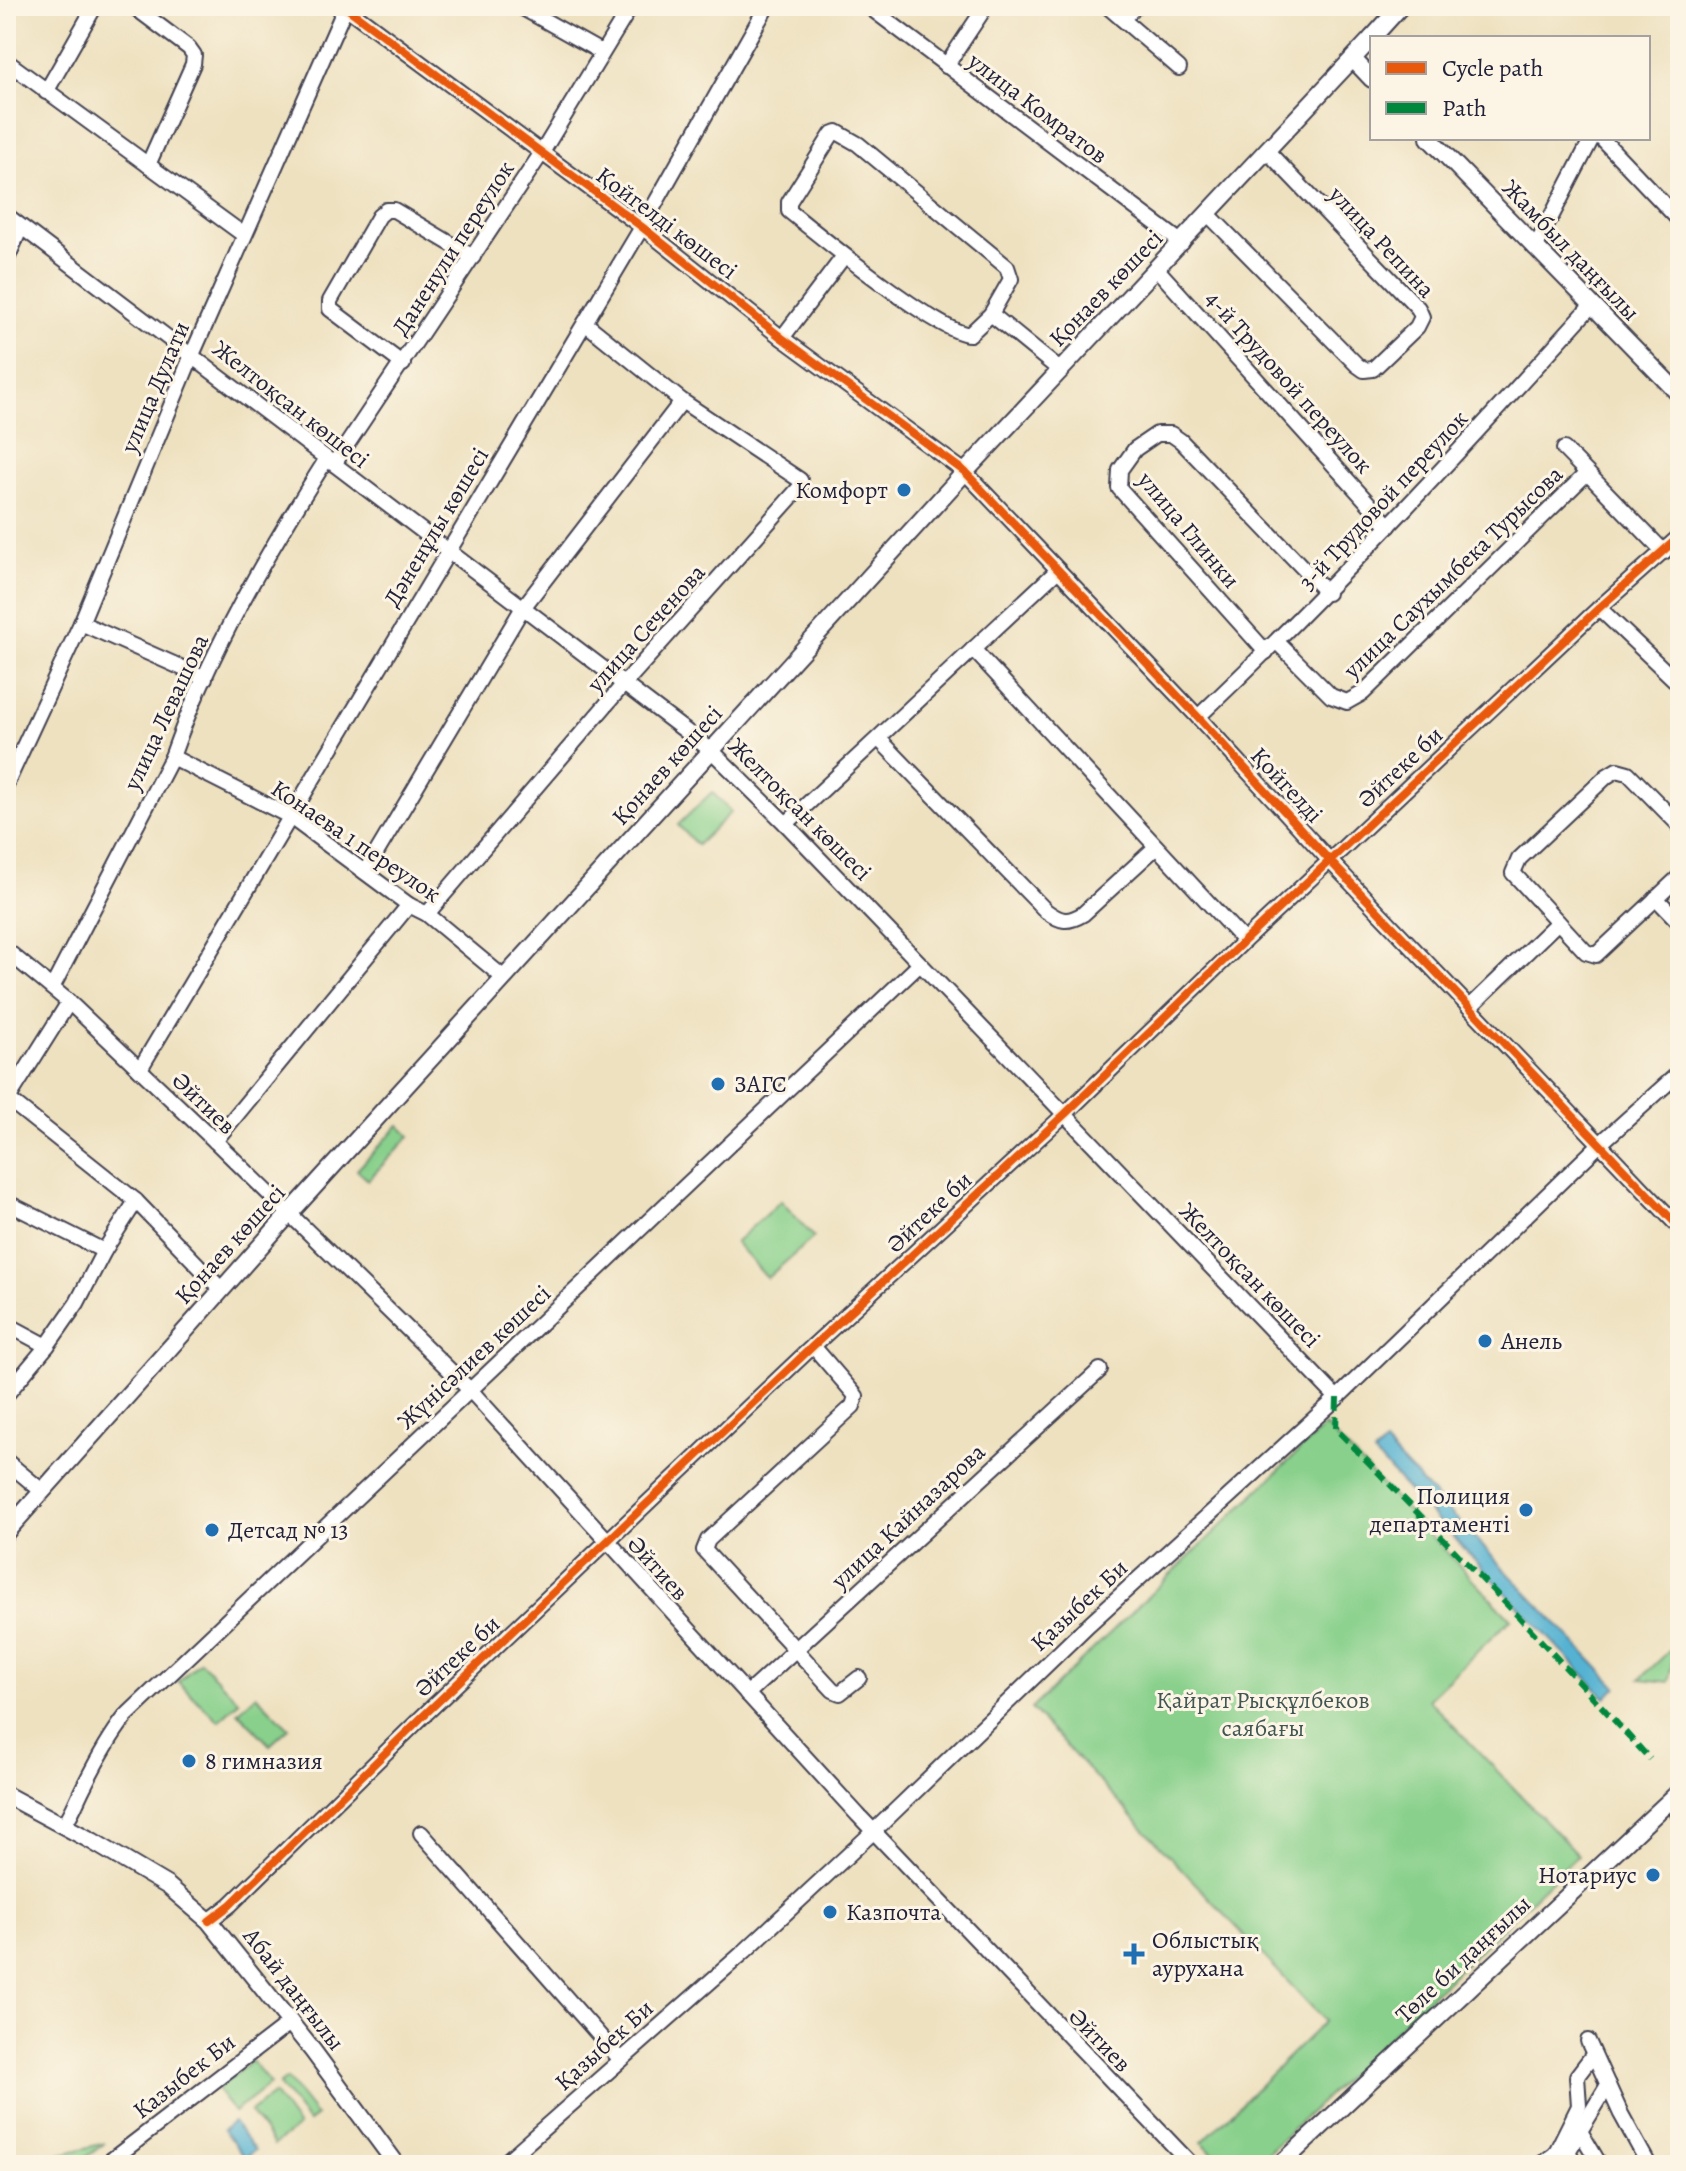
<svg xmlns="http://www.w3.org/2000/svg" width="1686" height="2171" font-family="Alegreya,serif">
	<rect width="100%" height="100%" fill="#fcf5e5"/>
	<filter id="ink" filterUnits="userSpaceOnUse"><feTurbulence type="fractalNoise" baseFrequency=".0125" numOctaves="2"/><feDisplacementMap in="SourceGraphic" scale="16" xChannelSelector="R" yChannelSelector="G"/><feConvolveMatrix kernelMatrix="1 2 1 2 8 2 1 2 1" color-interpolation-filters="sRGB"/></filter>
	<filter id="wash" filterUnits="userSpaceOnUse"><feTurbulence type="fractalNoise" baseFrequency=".006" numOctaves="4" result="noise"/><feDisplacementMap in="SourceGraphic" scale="32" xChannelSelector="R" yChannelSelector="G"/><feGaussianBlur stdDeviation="1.8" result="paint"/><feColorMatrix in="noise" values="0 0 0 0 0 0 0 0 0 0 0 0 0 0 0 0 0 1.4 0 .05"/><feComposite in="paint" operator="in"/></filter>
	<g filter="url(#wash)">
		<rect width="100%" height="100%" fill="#eee1c0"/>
		<g fill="#88d08b" stroke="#557963" stroke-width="2">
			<polygon points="712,792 731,812 697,845 678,825"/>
			<polygon points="399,1125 410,1136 368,1180 357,1170"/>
			<polygon points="781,1201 814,1237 767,1278 735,1242"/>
			<polygon points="1325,1426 1511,1619 1428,1699 1578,1855 1255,2165 1224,2165 1202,2142 1325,2021 1031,1709"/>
			<polygon points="1669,1651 1675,1652 1668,1682 1640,1679"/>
			<polygon points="200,1661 239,1701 219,1721 178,1682"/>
			<polygon points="256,1695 289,1728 270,1745 238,1712"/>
			<polygon points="252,2061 270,2084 234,2112 217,2089"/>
			<polygon points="287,2079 316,2116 308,2122 279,2085"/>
			<polygon points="274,2094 298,2127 274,2145 250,2112"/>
			<polygon points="105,2143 76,2165 35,2164 37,2160"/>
		</g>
		<g fill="#54b2d2" stroke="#3b6a86" stroke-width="2">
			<polygon points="1385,1444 1617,1687 1606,1698 1374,1454"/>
			<polygon points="233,2122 255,2150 245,2158 223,2130"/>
		</g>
	</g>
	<g filter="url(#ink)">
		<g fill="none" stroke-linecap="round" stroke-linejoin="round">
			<defs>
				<g id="minor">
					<polyline points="133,6 189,48 194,55 193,64 148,165"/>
					<polyline points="344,6 642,227 782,338 965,472 1198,717 1330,861 1680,1228"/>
					<polyline points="519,6 601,52"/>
					<polyline points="868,6 1182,243"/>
					<polyline points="1107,6 1179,68"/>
					<polyline points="1122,19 1136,6"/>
					<polyline points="6,61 244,235"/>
					<polyline points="946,66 986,6"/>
					<polyline points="46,92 95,6"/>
					<path d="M837,132L858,144L1007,267L1011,279L991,314L970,334C943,337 816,233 789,211V202L832,134Z"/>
					<polyline points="1601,138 1680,221"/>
					<polyline points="6,215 712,751 786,824 1337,1398"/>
					<polyline points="1209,215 1357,365 1364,370 1373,369 1417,327 1422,317 1418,308 1268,152"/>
					<polyline points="1535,248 1592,138"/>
					<polyline points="6,261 21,227"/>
					<polyline points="1156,268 1389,526"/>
					<polyline points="991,314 1061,371"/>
					<polyline points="782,338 844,256"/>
					<polyline points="403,364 330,309 330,301 379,216 386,210 394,210 473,257"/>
					<polyline points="1564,449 1664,552"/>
					<polyline points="334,464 541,154 631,6"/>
					<polyline points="1599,608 1680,685"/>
					<polyline points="81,623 205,678"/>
					<polyline points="1277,642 1331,696 1347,702 1363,693 1587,473"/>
					<polyline points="973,649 1244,941"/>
					<polyline points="1266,652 1119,488 1120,470 1135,449 1157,434 1171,434 1181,441 1327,593"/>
					<path d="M1198,717C1336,586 1464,447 1591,306"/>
					<path d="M879,739L1046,911C1061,922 1068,923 1083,914L1155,848"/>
					<polyline points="172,757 289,816 409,905 427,914 504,978"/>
					<polyline points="6,785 81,623 192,355 346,6"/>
					<polyline points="786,824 1058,570"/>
					<polyline points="1680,826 1628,773 1617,770 1607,776 1519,859 1513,873 1586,952 1596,955 1680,876"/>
					<polyline points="365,872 522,609 682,401"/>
					<polyline points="1656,898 1680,923"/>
					<polyline points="427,914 623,685 802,485 800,480 682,401 585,323"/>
					<polyline points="6,950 69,1002 215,1141 471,1391 858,1815 1192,2165"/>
					<path d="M52,988L172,757C209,652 267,553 326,460"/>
					<polyline points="1470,1007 1558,922"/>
					<polyline points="140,1069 642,227 767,6"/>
					<polyline points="8,1099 136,1201 221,1289"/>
					<polyline points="6,1102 69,1002"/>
					<polyline points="215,1141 409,905"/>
					<polyline points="6,1202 104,1251"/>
					<polyline points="6,1324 47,1346"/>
					<polyline points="813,1346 856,1396 853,1406 708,1540 704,1550 833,1690 840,1693 859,1678"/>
					<polyline points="6,1395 47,1346 77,1303 104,1251 136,1201"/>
					<polyline points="6,1461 42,1491"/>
					<polyline points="747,1694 1100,1370"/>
					<polyline points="1672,1798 1680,1818"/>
					<path d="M64,1825C73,1812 77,1799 85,1784C97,1760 109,1738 126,1716L920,964"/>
					<polyline points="421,1833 621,2060"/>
					<polyline points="209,1921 230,1905 422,1717 813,1346 1065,1114 1244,941 1599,608 1680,536"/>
					<polyline points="1588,2041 1621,2114 1649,2165"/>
					<polyline points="105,2165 291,2022"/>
					<polyline points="502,2165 745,1951 874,1831 1089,1624 1337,1398 1601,1143 1680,1072"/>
					<polyline points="1540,2165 1555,2154 1579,2106 1577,2076 1593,2055"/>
					<polyline points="1576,2165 1568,2152 1580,2131"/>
					<polyline points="1600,2165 1580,2131 1608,2085"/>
				</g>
				<g id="major">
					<polyline points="1372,38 1401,6"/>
					<polyline points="1353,59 1372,79"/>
					<polyline points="1429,138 1680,395"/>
					<polyline points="6,1532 290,1213 965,472 1372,38"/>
					<polyline points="6,1795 92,1841 168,1886 209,1921 313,2051 397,2165"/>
					<polyline points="1280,2165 1680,1791"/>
				</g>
			</defs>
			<use href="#minor" stroke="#413f4f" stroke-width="18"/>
			<use href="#major" stroke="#413f4f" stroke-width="20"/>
			<use href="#minor" stroke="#fff" stroke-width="14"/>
			<use href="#major" stroke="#fff" stroke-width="16"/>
			<polyline stroke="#00873e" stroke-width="6" stroke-dasharray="12 6" stroke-linecap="butt" points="1337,1398 1336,1429 1519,1617 1650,1759"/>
			<defs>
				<g id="cycleway">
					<polyline points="344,6 642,227 782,338 965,472 1198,717 1330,861 1680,1228"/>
					<polyline points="209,1921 230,1905 422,1717 813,1346 1065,1114 1244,941 1599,608 1680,536"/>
				</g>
			</defs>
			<use href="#cycleway" stroke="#fcf5e5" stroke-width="13"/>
			<use href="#cycleway" stroke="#e8590c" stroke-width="8"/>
		</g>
	</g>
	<g fill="#1f6fb2" stroke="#fcf5e5" stroke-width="3">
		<circle cx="904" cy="490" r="8"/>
		<circle cx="718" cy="1084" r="8"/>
		<circle cx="1485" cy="1341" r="8"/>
		<circle cx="1526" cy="1510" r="8"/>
		<circle cx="212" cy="1530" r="8"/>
		<circle cx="189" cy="1761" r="8"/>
		<circle cx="1653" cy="1875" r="8"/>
		<circle cx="830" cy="1912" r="8"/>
		<path d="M1130 1942h8v8h8v8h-8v8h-8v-8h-8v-8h8z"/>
	</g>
	<g text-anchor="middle" stroke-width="6" stroke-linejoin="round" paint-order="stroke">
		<g font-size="24" fill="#22223b" stroke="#fcf5e5">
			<text transform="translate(1038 108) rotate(37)" y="8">улица Комратов</text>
			<text transform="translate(667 223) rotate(37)" y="8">Қойгелді көшесі</text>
			<text transform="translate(1382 242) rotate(47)" y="8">улица Репина</text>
			<text transform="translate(453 248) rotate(-57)" y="8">Даненули переулок</text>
			<text transform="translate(1571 250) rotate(46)" y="8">Жамбыл даңғылы</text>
			<text transform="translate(1106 288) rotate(-46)" y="8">Қонаев көшесі</text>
			<text transform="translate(1289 382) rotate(48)" y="8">4-й Трудовой переулок</text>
			<text transform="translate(155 387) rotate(-67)" y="8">улица Дулати</text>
			<text transform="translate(291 404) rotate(38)" y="8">Желтоқсан көшесі</text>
			<text transform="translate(1383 500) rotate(-47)" y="8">3-й Трудовой переулок</text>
			<text transform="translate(436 527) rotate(-59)" y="8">Дәненұлы көшесі</text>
			<text transform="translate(1189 530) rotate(50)" y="8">улица Глинки</text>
			<text transform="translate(1453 572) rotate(-44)" y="8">улица Саухымбека Турысова</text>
			<text transform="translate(646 628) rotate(-48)" y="8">улица Сеченова</text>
			<text transform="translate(166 712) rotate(-65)" y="8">улица Левашова</text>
			<text transform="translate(667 765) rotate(-48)" y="8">Қонаев көшесі</text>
			<text transform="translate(1400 767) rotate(-43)" y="8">Әйтеке би</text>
			<text transform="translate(1287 785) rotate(47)" y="8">Қойгелді</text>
			<text transform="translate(800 809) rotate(45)" y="8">Желтоқсан көшесі</text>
			<text transform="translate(356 841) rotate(34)" y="8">Конаева 1 переулок</text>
			<text transform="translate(204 1103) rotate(44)" y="8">Әйтиев</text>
			<text transform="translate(929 1212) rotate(-43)" y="8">Әйтеке би</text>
			<text transform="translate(230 1244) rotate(-48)" y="8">Қонаев көшесі</text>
			<text transform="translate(1250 1275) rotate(46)" y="8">Желтоқсан көшесі</text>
			<text transform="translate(474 1357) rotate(-43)" y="8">Жүнісәлиев көшесі</text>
			<text transform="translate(908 1516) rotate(-43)" y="8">улица Кайназарова</text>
			<text transform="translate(658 1568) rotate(48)" y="8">Әйтиев</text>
			<text transform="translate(1079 1605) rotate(-43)" y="8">Қазыбек Би</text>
			<text transform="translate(457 1656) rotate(-43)" y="8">Әйтеке би</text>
			<text transform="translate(1463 1959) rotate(-43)" y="8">Төле би даңғылы</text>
			<text transform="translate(294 1989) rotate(52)" y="8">Абай даңғылы</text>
			<text transform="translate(1100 2040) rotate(46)" y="8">Әйтиев</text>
			<text transform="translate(604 2045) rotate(-42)" y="8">Қазыбек Би</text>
			<text transform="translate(184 2076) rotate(-38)" y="8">Казыбек Би</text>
		</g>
		<g font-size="24" fill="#22223b" stroke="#fcf5e5" text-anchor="start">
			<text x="888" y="498" text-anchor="end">Комфорт</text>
			<text x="734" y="1092">ЗАГС</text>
			<text x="1501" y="1349">Анель</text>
			<text x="1510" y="1504" text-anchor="end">Полиция<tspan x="1510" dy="28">департаменті</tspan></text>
			<text x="228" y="1538">Детсад № 13</text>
			<text x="205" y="1769">8 гимназия</text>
			<text x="1637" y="1883" text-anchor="end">Нотариус</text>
			<text x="846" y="1920">Казпочта</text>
			<text x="1152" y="1948">Облыстық<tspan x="1152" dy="28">аурухана</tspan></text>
		</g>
		<g font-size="24" fill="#415653" stroke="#fcf5e5">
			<text x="1263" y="1708">Қайрат Рысқұлбеков<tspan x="1263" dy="28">саябағы</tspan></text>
		</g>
	</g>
	<rect width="1686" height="2171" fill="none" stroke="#fcf5e5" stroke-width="32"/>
	<rect x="1370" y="36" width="280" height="104" fill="#fcf5e5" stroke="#a5a1a1" stroke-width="2"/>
	<rect x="1386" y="62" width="40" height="12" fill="#e8590c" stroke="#a5a1a1" stroke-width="2"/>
	<text x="1442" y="76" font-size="24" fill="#22223b">Cycle path</text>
	<rect x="1386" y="102" width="40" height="12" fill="#00873e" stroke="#a5a1a1" stroke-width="2"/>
	<text x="1442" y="116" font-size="24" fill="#22223b">Path</text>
</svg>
